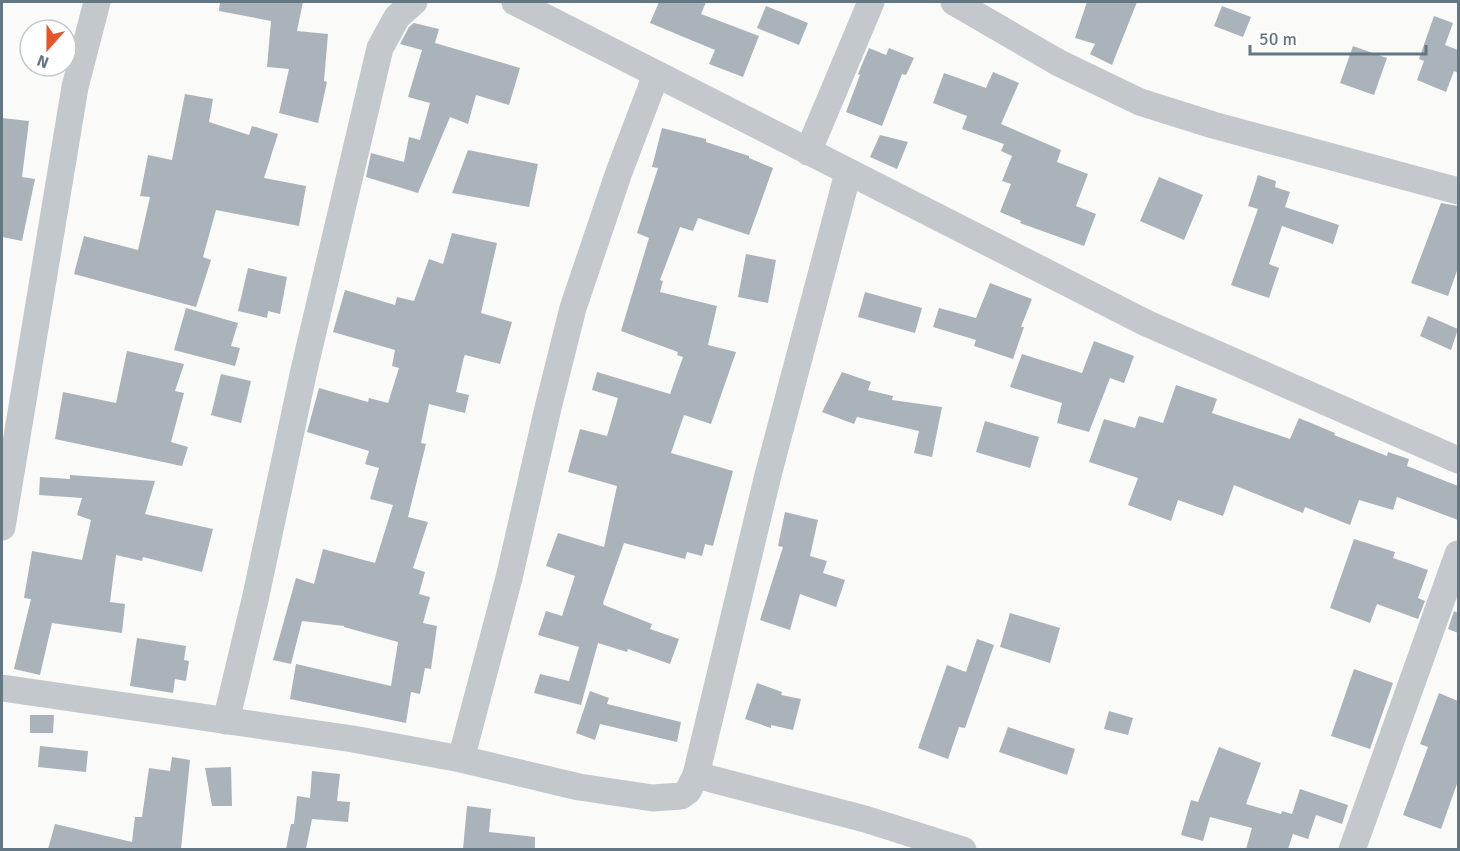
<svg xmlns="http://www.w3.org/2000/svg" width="1460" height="851" font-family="Signika,sans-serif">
	<rect width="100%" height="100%" fill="#fafaf8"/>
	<g fill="#aab3b9">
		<polygon points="220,2 303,2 297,31 328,34 324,81 327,82 318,123 279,113 289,69 267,67 271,21 219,11"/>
		<polygon points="659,2 706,2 701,14 759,36 743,77 709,64 715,50 650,23"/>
		<polygon points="1087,2 1137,2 1112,65 1090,54 1095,44 1075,38"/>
		<polygon points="766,6 808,23 799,45 757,28"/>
		<polygon points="1222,6 1251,17 1243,37 1214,26"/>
		<polygon points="1434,16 1453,23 1445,45 1458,50 1458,73 1454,71 1446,92 1417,80 1424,61 1419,59"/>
		<polygon points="414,23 439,29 435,43 520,68 509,105 476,95 468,124 450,117 418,193 366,177 371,153 404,162 409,137 420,140 430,103 408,97 422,50 400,44 409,27"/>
		<polygon points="1353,46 1387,58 1374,95 1340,83"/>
		<polygon points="869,48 886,55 889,48 914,58 906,75 902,74 882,126 846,112 860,75 858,74"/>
		<polygon points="993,72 1019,83 1001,124 1061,150 1057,162 1088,174 1076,206 1096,214 1084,246 1020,223 1021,221 1000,212 1011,184 1002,181 1012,156 1001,151 1004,144 962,129 967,116 933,103 944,73 986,88"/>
		<polygon points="185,94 213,99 209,122 249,135 252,126 278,134 264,178 306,186 299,226 216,210 203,257 211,260 196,307 74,274 84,236 138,250 150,197 140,196 148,155 172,160"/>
		<polygon points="2,118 29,121 22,177 35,179 22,241 2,237"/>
		<polygon points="662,128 706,139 706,142 749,156 749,158 773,168 749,235 698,218 693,231 680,227 660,280 663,281 660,292 717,306 708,345 736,352 711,424 684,415 671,453 733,471 713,546 705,544 702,556 687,552 685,559 624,543 603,603 604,605 652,624 650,629 679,639 670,664 628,649 627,652 598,643 581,705 534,693 540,674 569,681 579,647 538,635 546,611 562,616 575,576 546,566 558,533 604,547 617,486 568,472 580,429 607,436 618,398 592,390 597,372 670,394 683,357 677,355 678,352 621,331 649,238 637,233 658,168 652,167"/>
		<polygon points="880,135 908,142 897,169 870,157"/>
		<polygon points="468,150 538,164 529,207 452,193"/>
		<polygon points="1258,175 1276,181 1275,187 1290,192 1285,207 1339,225 1333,244 1282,226 1269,264 1279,268 1269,298 1231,285 1258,209 1248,206"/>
		<polygon points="1159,177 1203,195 1184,240 1140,221"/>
		<polygon points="1441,203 1458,206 1458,268 1448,296 1411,283"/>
		<polygon points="452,233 497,243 481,313 512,322 500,364 465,355 464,357 456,392 469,395 465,413 429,404 421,443 426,444 408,517 428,522 413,568 425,572 419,594 430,597 423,623 437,626 431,669 425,668 420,694 411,692 406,723 290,699 296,664 391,686 398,642 344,627 344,626 302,621 291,664 273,660 296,578 314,584 323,549 375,563 393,505 370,499 379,468 365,464 369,451 307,432 319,388 368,402 369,398 388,403 399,368 392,366 395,350 333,332 345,290 395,305 397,297 414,301 429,259 443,264"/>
		<polygon points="746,254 776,260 768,303 738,297"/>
		<polygon points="248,268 287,277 280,314 268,311 267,318 238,311"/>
		<polygon points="990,283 1032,299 1021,327 1024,327 1013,359 974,346 976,340 933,327 939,308 976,318"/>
		<polygon points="865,292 922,308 915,333 858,317"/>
		<polygon points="186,308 238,323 231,346 240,348 235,366 174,350"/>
		<polygon points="1428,316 1458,329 1451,350 1420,336"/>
		<polygon points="1094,341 1134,356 1124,383 1110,378 1089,432 1057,423 1062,403 1010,387 1022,354 1082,373"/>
		<polygon points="127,351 184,364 175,391 184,393 171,442 188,447 182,466 55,439 63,392 116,403"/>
		<polygon points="842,372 871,382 868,390 893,396 892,400 942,407 932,457 914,453 919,431 857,417 854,424 822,412"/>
		<polygon points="221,374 251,381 241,423 211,415"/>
		<polygon points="1176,385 1217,399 1212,413 1290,439 1299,418 1335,433 1334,435 1387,456 1388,452 1409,459 1407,466 1458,486 1458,520 1397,497 1393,510 1359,500 1350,525 1305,507 1303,513 1234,485 1223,516 1178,500 1171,521 1128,505 1138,478 1089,462 1104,419 1135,428 1139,416 1163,423"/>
		<polygon points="985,421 1039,437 1030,468 976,452"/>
		<polygon points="70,475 155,481 145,514 213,529 202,572 143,557 142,561 116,555 110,602 125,604 122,633 52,623 40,675 14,669 31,599 24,598 32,551 82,560 91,520 77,515 82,498 39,495 40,477 70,479"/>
		<polygon points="785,512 818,520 810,556 827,561 823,573 845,580 836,607 800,594 790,630 760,620 783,547 778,546"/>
		<polygon points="1354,539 1395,552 1393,558 1428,570 1418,598 1425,601 1418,619 1377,604 1370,623 1330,608"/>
		<polygon points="1454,611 1458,613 1458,633 1448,629"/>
		<polygon points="1010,613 1060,628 1050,663 1000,647"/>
		<polygon points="137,638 186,646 184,660 189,661 186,681 175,679 173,693 130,686"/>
		<polygon points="977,639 994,645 965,728 959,727 948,759 918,748 947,665 966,672"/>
		<polygon points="1354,669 1393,683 1370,749 1331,736"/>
		<polygon points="757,683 782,692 781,695 801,699 793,730 771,725 771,728 745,719"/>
		<polygon points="590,691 609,698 607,704 681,722 677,742 600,724 595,740 576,733"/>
		<polygon points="1439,693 1458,701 1458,781 1441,829 1403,815 1428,747 1420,744"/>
		<polygon points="1109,711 1133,718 1128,735 1104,729"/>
		<polygon points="30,715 54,715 53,733 30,733"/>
		<polygon points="1008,727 1075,749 1067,775 999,752"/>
		<polygon points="40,746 88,751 86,772 38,767"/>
		<polygon points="1219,747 1261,763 1246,804 1281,814 1282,811 1292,814 1300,789 1348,805 1342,824 1316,815 1308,839 1293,834 1288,849 1246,849 1252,828 1210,817 1203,841 1181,835 1191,800 1198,802"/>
		<polygon points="172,757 190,760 181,849 48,849 55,824 132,842 135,817 142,817 149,768 170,771"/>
		<polygon points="231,767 232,806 212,806 205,768"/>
		<polygon points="312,771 340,774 337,801 350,802 348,822 312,819 306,849 286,849 291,824 294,824 297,796 310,798"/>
		<polygon points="467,806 491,809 489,832 535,837 535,849 463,849"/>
	</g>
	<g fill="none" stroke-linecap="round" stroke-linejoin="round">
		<g stroke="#c3c8cc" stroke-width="27">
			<polyline points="515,2 1146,323 1458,460"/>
			<polyline points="954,2 1059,63 1140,102 1213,125 1458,191"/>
			<polyline points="808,152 871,2"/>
			<polyline points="2,527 75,87 97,2"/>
			<polyline points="2,688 353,739 461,759 579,787 653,798 681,796 688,791 696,775 768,475 848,173"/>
			<polyline points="226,721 255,600 304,370 380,48 397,17 414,2"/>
			<polyline points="461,759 509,578 548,408 573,308 619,172 656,75"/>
			<polyline points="696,775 865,819 963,850"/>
			<polyline points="1352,850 1458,554"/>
		</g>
	</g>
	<rect width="1460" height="851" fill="none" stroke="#657683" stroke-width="6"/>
	<g transform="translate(48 48) rotate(201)"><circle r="28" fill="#ffffff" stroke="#c1c8cd" stroke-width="1.5"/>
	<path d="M0-4.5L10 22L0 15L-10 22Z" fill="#e4572e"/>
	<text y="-9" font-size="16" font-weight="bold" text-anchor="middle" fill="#657683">N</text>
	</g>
	<path d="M1250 45v9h176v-9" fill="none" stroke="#657683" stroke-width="3"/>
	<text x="1259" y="45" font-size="18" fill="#657683" stroke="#ffffff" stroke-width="4.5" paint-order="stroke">50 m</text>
</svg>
